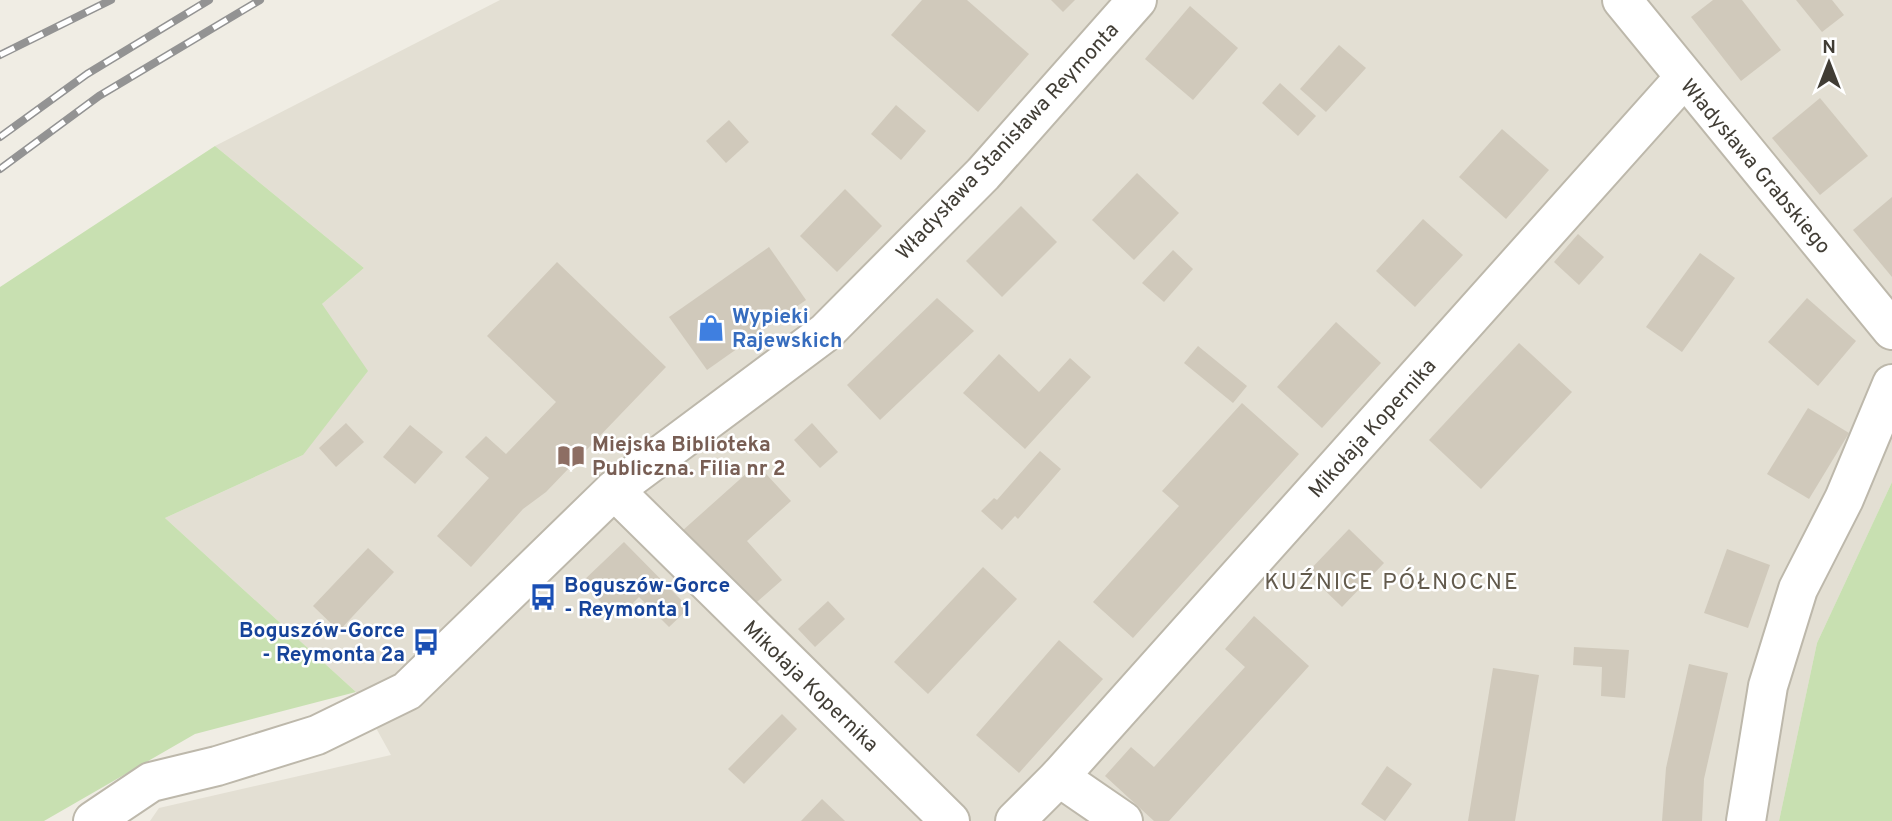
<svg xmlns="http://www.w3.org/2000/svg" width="1892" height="821" font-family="Overpass,sans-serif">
	<rect width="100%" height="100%" fill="#f0ede4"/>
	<polygon fill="#e3dfd3" points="500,0 1892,0 1892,482 1817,643 1779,821 150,821 159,808 391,755 356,692 165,518 303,455 322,304 364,268 215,146"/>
	<g fill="#c8e0b1">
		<polygon points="215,146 364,268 322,304 368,371 303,455 165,518 356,692 195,734 44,821 0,821 0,287"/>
		<polygon points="1892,482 1892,821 1779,821 1817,643"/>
	</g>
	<g fill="#d0c9bb">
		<polygon points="922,0 967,0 1029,54 978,112 891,35"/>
		<polygon points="1051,0 1075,0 1063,12"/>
		<polygon points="1713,0 1742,0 1781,50 1741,81 1691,17"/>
		<polygon points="1796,0 1832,0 1844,15 1822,32"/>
		<polygon points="1190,6 1238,48 1193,100 1145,59"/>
		<polygon points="1339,45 1366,68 1326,112 1300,89"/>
		<polygon points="1280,83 1316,116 1298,136 1262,103"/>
		<polygon points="1820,98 1868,156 1820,195 1772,138"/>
		<polygon points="896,105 926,131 901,160 871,134"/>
		<polygon points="729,120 749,142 726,163 706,141"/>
		<polygon points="1502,129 1549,170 1506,219 1459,177"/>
		<polygon points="1137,173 1179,213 1134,260 1092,220"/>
		<polygon points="845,189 882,226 837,272 800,236"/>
		<polygon points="1892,197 1892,277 1853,230"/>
		<polygon points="1021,206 1057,242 1002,297 966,261"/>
		<polygon points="1423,219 1463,255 1415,307 1376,271"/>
		<polygon points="1578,234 1604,257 1579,285 1554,262"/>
		<polygon points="769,247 806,300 707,370 669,317"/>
		<polygon points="1173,250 1193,269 1164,302 1142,283"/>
		<polygon points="1700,253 1735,278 1682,352 1646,327"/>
		<polygon points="557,262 666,367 546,492 523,509 471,567 437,536 489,478 465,457 486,436 506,454 556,402 487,336"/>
		<polygon points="937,298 974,331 880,420 847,385"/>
		<polygon points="1807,298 1856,341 1818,386 1768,342"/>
		<polygon points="1336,322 1381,363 1322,428 1277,387"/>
		<polygon points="1519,343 1572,392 1481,489 1429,440"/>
		<polygon points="1198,346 1247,386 1233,403 1184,363"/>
		<polygon points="999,354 1039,392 1070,358 1091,377 1025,449 963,393"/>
		<polygon points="1242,403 1299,454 1133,638 1093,602 1179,506 1162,491"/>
		<polygon points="1808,408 1849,433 1809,499 1767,474"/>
		<polygon points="346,423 364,442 336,467 319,448"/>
		<polygon points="812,423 838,452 820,468 794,440"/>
		<polygon points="410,425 443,452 415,484 383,457"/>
		<polygon points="1040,451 1061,469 1018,519 1015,516 1002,530 981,511 994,498 997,500"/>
		<polygon points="757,464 791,501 747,541 782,580 750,608 682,531"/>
		<polygon points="1349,529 1384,563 1342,607 1307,573"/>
		<polygon points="624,542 689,608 669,627 639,597 617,619 582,582"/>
		<polygon points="368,548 394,572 339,631 313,606"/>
		<polygon points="1727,549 1770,565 1748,628 1704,613"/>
		<polygon points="983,567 1017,599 928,694 894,662"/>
		<polygon points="828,601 845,619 815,647 798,629"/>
		<polygon points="1254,616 1309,666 1169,821 1154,821 1105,776 1131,747 1154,767 1245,667 1225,649"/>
		<polygon points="1059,640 1103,679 1019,773 976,735"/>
		<polygon points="1574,647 1629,650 1625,698 1601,696 1602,667 1573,665"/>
		<polygon points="1689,664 1728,673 1704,779 1702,821 1662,821 1666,768"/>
		<polygon points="1493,668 1539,675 1515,821 1468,821"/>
		<polygon points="782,714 797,729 744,784 728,769"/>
		<polygon points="1387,766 1412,784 1385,821 1361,804"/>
		<polygon points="822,799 845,821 801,821"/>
	</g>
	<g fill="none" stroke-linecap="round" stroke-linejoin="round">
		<defs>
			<g id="minor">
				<polyline points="1622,0 1892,330"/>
				<polyline points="614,490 950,821"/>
				<polyline points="1059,777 1123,821"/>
				<polyline points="93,821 151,782 217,766 317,735 407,691 614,490 826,332 983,174 1137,0"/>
				<polyline points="1015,821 1059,777 1684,78"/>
				<polyline points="1746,821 1768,686 1798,589 1844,499 1892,384"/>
			</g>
		</defs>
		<use href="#minor" stroke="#bdb8ab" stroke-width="42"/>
		<use href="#minor" stroke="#fff" stroke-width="38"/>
		<defs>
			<g id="rail">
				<polyline points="0,55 111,0"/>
				<polyline points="0,137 87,74 209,0"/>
				<polyline points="0,169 99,96 260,0"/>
			</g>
		</defs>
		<use href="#rail" stroke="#939393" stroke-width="8"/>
		<use href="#rail" stroke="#fff" stroke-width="5" stroke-dasharray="16" stroke-linecap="butt"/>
	</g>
	<defs>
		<symbol id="shop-bare" viewBox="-9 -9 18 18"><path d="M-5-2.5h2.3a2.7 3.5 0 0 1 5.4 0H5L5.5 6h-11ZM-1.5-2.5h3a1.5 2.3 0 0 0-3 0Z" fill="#3f7fe0" stroke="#fff" stroke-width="2.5" paint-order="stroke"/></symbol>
		<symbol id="library-bare" viewBox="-9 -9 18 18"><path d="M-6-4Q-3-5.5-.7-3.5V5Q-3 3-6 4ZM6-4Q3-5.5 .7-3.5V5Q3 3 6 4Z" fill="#8d6e63" stroke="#fff" stroke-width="2.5" paint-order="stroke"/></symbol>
		<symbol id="bus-bare" viewBox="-9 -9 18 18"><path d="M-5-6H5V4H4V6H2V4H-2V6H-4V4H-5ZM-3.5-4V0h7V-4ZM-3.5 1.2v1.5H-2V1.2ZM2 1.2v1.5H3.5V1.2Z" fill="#1a4fb4" stroke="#fff" stroke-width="2.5" paint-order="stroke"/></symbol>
	</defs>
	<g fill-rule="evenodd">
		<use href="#shop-bare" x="692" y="309" width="38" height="38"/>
		<use href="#library-bare" x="552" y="437" width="38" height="38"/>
		<use href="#bus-bare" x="524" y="578" width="38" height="38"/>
		<use href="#bus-bare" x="407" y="623" width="38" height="38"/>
	</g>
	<g text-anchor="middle" stroke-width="5" stroke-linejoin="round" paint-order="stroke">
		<g font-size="21" fill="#413d35" stroke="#fff">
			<text transform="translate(1007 141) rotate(-47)" y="7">Władysława Stanisława Reymonta</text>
			<text transform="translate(1756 166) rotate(50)" y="7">Władysława Grabskiego</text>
			<text transform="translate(1372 428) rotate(-48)" y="7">Mikołaja Kopernika</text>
			<text transform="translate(811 686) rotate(44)" y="7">Mikołaja Kopernika</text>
		</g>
		<g font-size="21" font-weight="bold" fill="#366cbe" stroke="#fff" text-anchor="start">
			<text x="732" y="323">Wypieki<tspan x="732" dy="24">Rajewskich</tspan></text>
		</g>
		<g font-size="21" font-weight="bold" fill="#785e54" stroke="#fff" text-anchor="start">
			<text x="592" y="451">Miejska Biblioteka<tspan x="592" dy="24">Publiczna. Filia nr 2</tspan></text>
		</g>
		<g font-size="21" font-weight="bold" fill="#164399" stroke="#fff" text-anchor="start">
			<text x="564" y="592">Boguszów-Gorce<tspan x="564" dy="24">- Reymonta 1</tspan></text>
			<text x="405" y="637" text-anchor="end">Boguszów-Gorce<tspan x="405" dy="24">- Reymonta 2a</tspan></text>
		</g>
		<g font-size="23" letter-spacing="2" fill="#635b4d" stroke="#fff">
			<text x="1392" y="589">KUŹNICE PÓŁNOCNE</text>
		</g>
	</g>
	<g transform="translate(1829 63)" stroke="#ffffff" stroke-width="5" paint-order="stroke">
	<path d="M0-5L12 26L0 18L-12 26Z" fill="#413d35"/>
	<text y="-10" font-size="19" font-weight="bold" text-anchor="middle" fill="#413d35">N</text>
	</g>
</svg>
